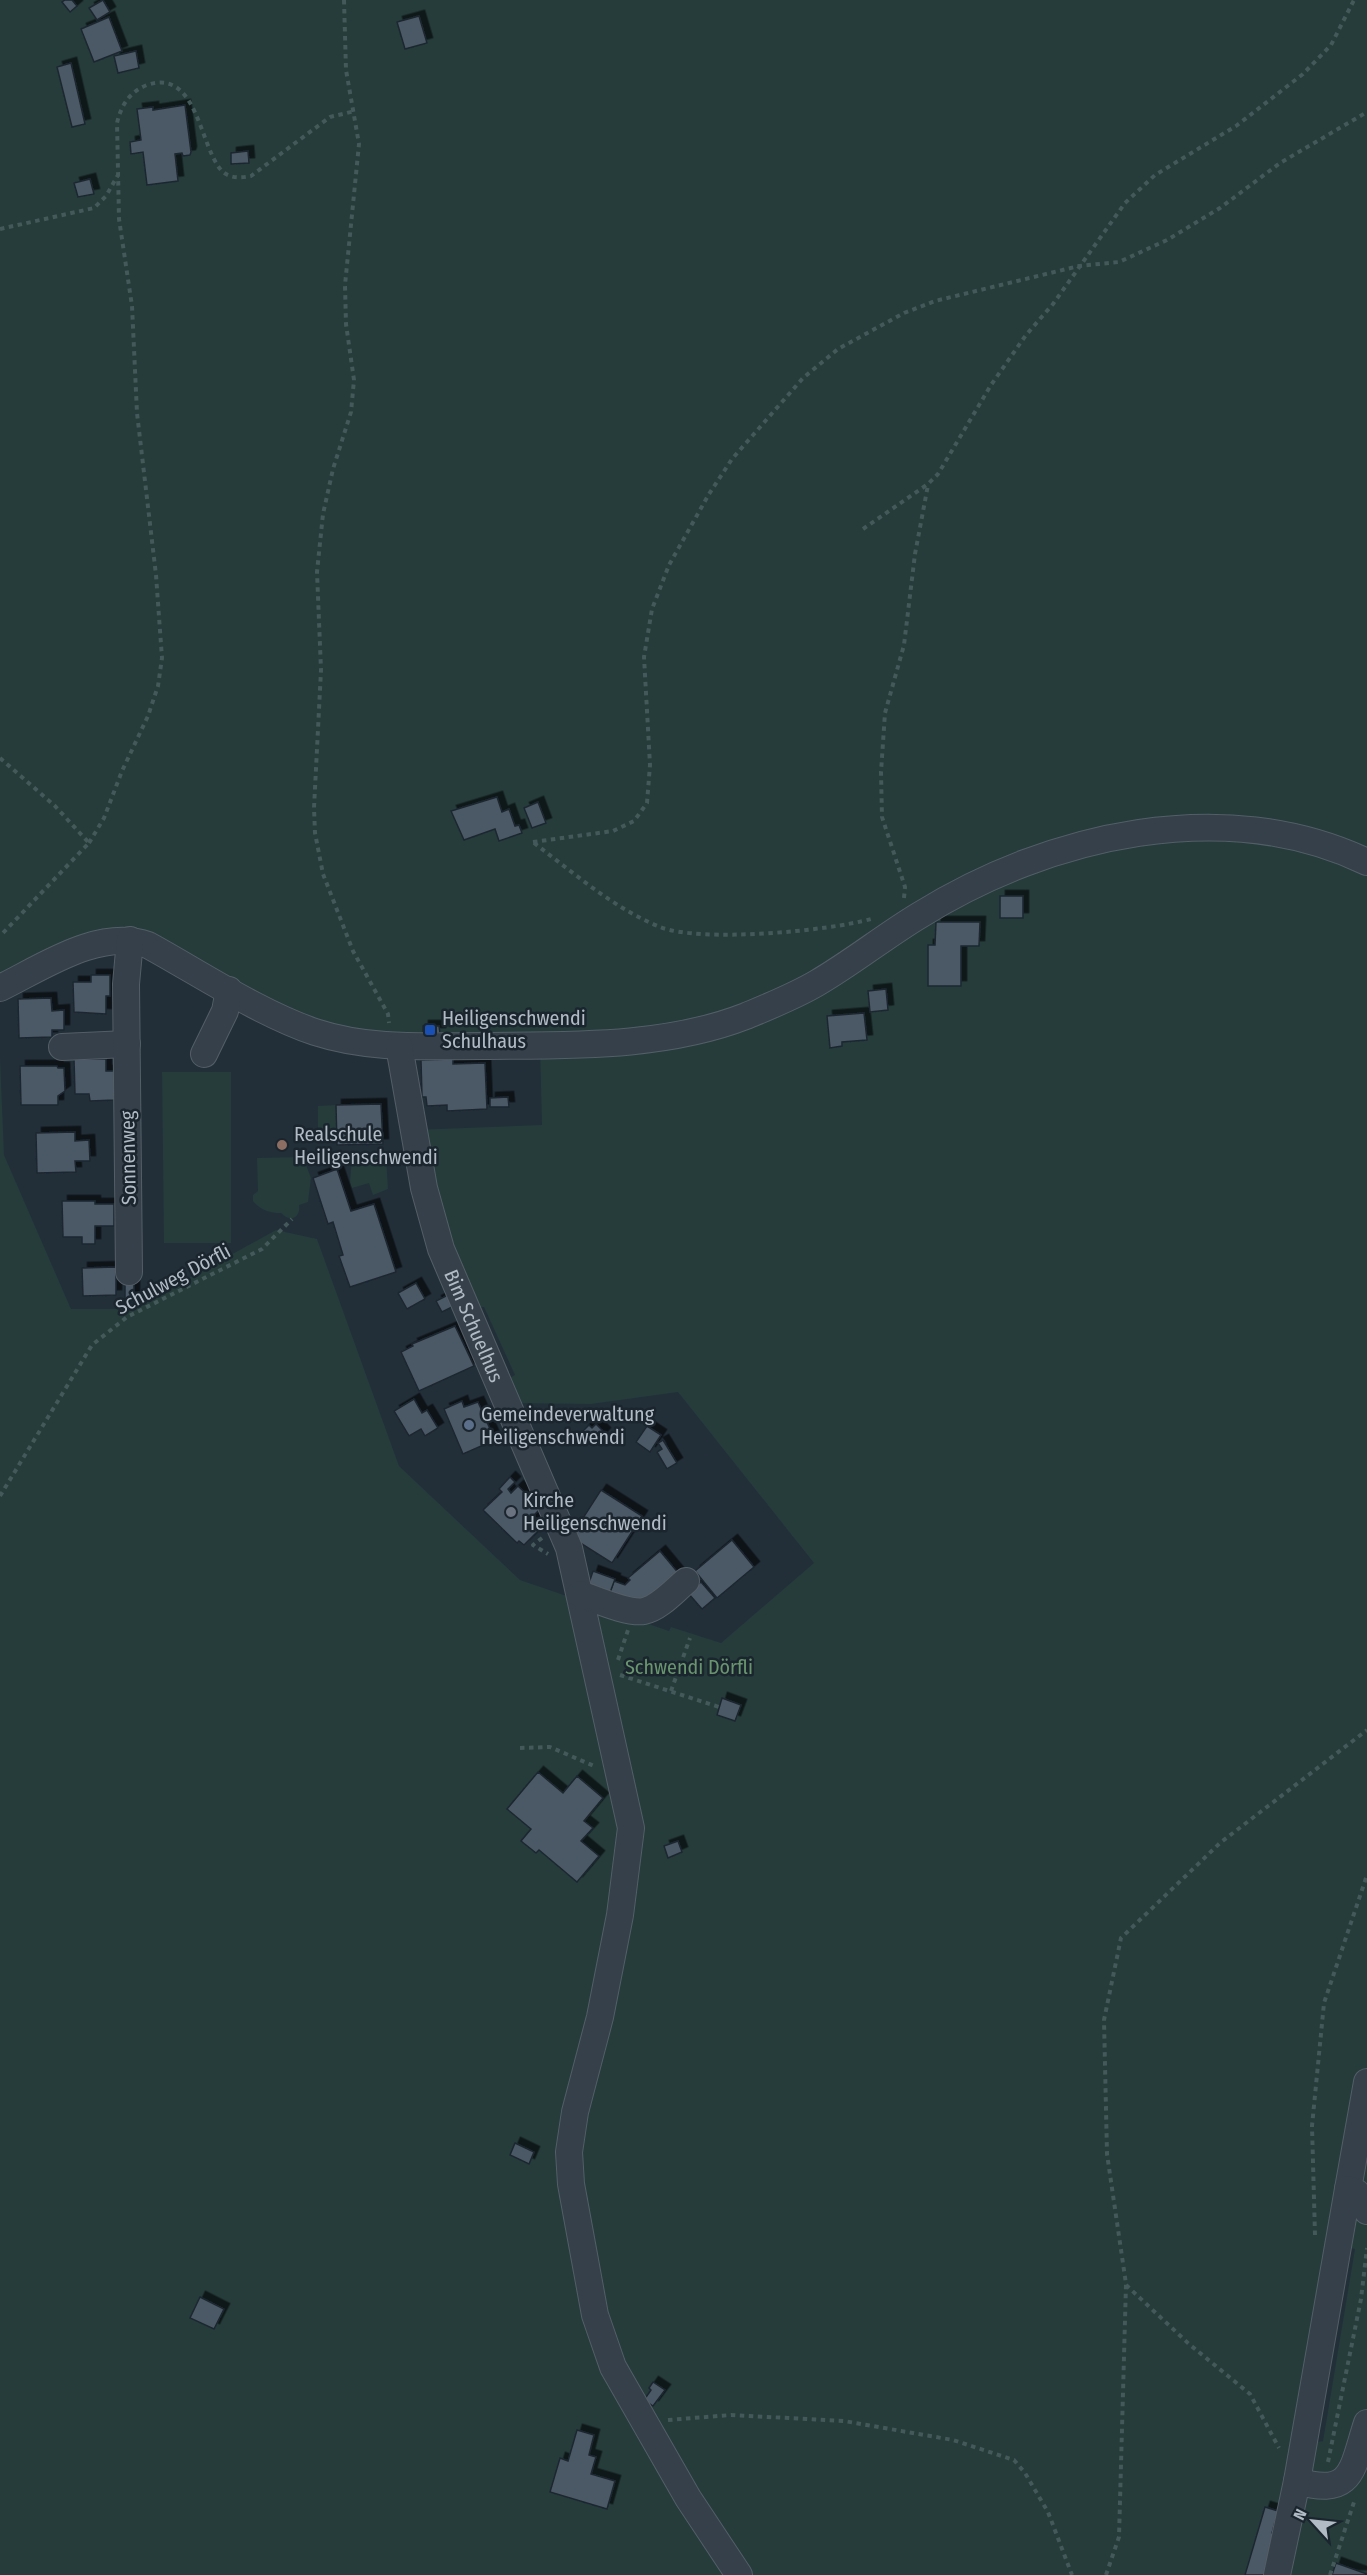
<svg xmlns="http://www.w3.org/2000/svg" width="1367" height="2575" font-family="'Fira Sans Condensed',sans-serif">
	<defs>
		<filter id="shadow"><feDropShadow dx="5.5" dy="-5.5" stdDeviation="0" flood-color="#0009"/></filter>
	</defs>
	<rect width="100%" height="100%" fill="#222f39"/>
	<g fill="#253c3b" fill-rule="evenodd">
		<path d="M0,0H1367V2575H0V1057L4,1155L71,1309H133L276,1230L317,1239L399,1466L520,1580L669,1631L671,1627L721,1643L814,1563L678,1392L591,1404L507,1403L498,1384L515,1375L484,1307H465L414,1130L542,1125L540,1046L360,1044L138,941L0,988ZM1340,2245L1355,2249L1323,2441L1304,2444Z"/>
		<polygon points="162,1072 231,1072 231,1243 164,1243"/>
		<polygon points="336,1105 337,1140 325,1140 318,1133 318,1106"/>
		<polygon points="386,1156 388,1189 373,1195 369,1183 352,1188 350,1182 352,1157"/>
		<path d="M303,1157L311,1178L308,1202L299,1205C301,1218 290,1223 281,1213C270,1213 260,1210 253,1201V1195L258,1191L257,1158Z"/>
	</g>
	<g fill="#4b5965" stroke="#1d2730" stroke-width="1.5" filter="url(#shadow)">
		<polygon points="65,0 72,0 77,6 70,12 62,2"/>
		<polygon points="103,0 110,12 97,20 89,8"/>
		<polygon points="419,16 427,43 405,49 397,22"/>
		<polygon points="109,17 122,51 94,62 81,29"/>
		<polygon points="136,51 139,68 118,73 114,56"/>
		<polygon points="71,63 85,124 72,127 57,67"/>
		<polygon points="185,105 191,152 190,155 183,156 182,153 175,154 178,181 147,185 143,152 131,154 130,142 141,140 137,109 153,107 153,110"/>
		<polygon points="248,151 249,163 231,164 231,153"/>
		<polygon points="90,179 94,194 78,197 74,183"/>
		<polygon points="497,797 502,812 509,809 515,826 519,825 522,833 499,841 495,829 464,840 451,811"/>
		<polygon points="538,802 546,823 532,828 524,808"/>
		<rect x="1000" y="896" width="23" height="22"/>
		<polygon points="936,922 980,922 979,946 961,946 961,986 928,986 928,945 935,945"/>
		<polygon points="91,975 110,975 110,996 106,996 106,1014 74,1012 73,982 91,982"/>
		<polygon points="886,989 888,1010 870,1012 868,991"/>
		<polygon points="51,998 52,1011 64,1010 64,1030 52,1030 52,1037 19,1038 18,999"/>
		<polygon points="864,1013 867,1040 842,1042 842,1046 830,1048 827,1016"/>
		<polygon points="423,1026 439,1026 440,1033 423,1033"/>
		<polygon points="74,1059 106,1059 106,1071 114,1071 115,1100 90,1101 89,1094 75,1094"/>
		<polygon points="453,1059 453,1064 485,1063 487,1109 447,1111 447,1105 427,1106 426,1097 422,1097 421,1060"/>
		<polygon points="20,1066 57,1066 58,1068 64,1068 65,1091 58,1096 58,1105 21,1105"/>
		<polygon points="508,1097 509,1107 490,1107 490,1098"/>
		<polygon points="381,1104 383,1144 337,1145 336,1105"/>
		<polygon points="75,1132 75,1141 89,1140 90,1161 75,1161 76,1172 37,1173 36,1133"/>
		<polygon points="337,1169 351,1211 374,1204 396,1272 350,1287 339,1256 343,1255 333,1222 328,1224 313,1178"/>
		<polygon points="62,1201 95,1201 95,1204 114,1204 114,1226 95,1226 95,1244 82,1244 82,1237 63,1237"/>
		<polygon points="116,1267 116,1295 83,1296 82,1268"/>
		<rect x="125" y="1283" width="9" height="19"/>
		<polygon points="416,1283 425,1299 407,1309 398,1293"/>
		<polygon points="448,1295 454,1306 442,1312 436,1301"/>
		<polygon points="455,1326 474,1366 419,1391 401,1352 413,1346 412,1344"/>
		<polygon points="414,1399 422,1413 427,1410 438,1428 425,1436 421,1429 409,1436 394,1411"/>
		<polygon points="462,1401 464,1407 478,1402 495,1440 463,1454 444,1409"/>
		<polygon points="596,1424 605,1433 597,1443 595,1441 593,1443 583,1431 589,1425 592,1428"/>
		<polygon points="647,1426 661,1435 650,1452 636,1442"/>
		<polygon points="663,1440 677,1463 667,1469 657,1452 662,1449 658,1443"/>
		<polygon points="510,1477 515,1482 508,1489 511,1493 518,1486 541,1508 534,1515 542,1527 524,1545 519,1541 517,1543 483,1510 502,1492 499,1489"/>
		<polygon points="601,1490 642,1516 612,1563 574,1539 577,1534 574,1532"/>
		<polygon points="732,1540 754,1567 717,1598 695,1571"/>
		<polygon points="660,1551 680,1575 635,1608 608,1598 614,1581 625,1585 630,1580 628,1578"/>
		<polygon points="593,1571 615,1579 608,1598 588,1586"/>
		<polygon points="701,1582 715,1598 702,1609 688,1593"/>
		<polygon points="722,1698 741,1705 735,1721 717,1715"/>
		<polygon points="538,1772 563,1793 577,1776 603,1798 584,1821 593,1828 581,1841 599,1856 577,1882 539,1850 536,1853 521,1841 531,1829 507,1809"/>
		<polygon points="678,1841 682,1852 668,1858 664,1846"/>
		<polygon points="515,2143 534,2152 529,2164 510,2155"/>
		<polygon points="200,2297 224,2309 214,2329 190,2318"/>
		<polygon points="653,2382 665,2390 653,2406 644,2400 651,2390 649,2388"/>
		<polygon points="577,2430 594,2435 589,2455 596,2457 591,2474 615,2481 607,2509 550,2492 560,2458 568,2461"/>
		<polygon points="1265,2507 1278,2511 1272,2533 1280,2535 1268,2575 1245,2575"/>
		<polygon points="1336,2563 1367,2574 1367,2575 1332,2575"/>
	</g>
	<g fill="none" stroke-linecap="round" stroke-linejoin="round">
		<defs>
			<g id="minor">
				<path d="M0,988C43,967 99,928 148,945C199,973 261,1014 315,1032C370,1050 426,1046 483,1046C570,1045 664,1048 746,1016C770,1006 795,996 817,983C853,962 885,936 920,915C1048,835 1225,794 1367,862"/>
				<path id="s1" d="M399,1046L424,1188L441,1249L569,1548L631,1828L620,1915L600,2017L575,2112L569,2152L571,2184L595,2315L613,2367L688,2498L739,2575"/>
				<polyline points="62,1047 127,1044"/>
				<polyline points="204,1054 225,1011 229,990"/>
				<polyline points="129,1272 126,984 130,940"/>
				<path d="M580,1594C595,1599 628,1614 644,1611C659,1608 674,1591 686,1581"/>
				<polyline points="1348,2189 1367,2082"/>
				<path d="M1297,2481C1354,2498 1352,2468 1367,2423"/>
				<polyline points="1277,2575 1297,2481 1348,2189 1357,2193 1367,2211"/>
			</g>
		</defs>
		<use href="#minor" stroke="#545e67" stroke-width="28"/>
		<g stroke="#445959" stroke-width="4" stroke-dasharray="4.5 4.5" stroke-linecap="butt">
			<polyline points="344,0 346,70 359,144 345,285 346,324 354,380 351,412 333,469 323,514 317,572 321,670 314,808 315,833 323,874 353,951 388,1014 389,1023"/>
			<polyline points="0,229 94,208 106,196 118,175"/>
			<polyline points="863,529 928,484 938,474 991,385 1026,335 1053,304 1125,203 1155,175 1236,126 1303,74 1331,45 1354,0"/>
			<polyline points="0,758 55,806 89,843 0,936"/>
			<polyline points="533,842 613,831 634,821 647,803 650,765 644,657 652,609 669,565 709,494 732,459 803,378 838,349 904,313 935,301 1079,266 1119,262 1167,240 1220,208 1280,163 1367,112"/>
			<path d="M89,843L104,818L122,771L148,716L158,686L162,658L156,575L137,413L132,306L119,219L117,123C121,106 129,92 147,85C197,68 199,144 221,170C229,179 241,178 251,176L330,117L355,111"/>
			<path d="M534,843C574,873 613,908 660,927C700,943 828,931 871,919"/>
			<polyline points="904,898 905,887 882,817 881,772 885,713 904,645 915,554 928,485"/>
			<polyline points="0,1496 92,1345 127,1317 262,1249 292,1219"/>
			<polyline points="542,1538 533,1545 548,1554"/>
			<polyline points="618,1660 628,1630"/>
			<polyline points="620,1675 719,1707"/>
			<polyline points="671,1691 690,1638"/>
			<polyline points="520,1748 550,1747 594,1766"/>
			<polyline points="1315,2235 1312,2126 1324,2003 1367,1875"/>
			<polyline points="1126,2285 1189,2344 1250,2394 1279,2448"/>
			<polyline points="668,2420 731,2415 844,2421 953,2440 1014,2460 1025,2473 1048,2512 1072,2575"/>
			<polyline points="1328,2462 1361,2299 1367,2248"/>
			<polyline points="1106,2575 1119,2537 1126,2284 1107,2154 1104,2020 1121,1938 1220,1843 1367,1730"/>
			<polyline points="1330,2575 1355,2499"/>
		</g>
		<use href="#minor" stroke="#36404a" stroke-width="26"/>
	</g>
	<rect fill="#1a4fb4" stroke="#1b252e" stroke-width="2" x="424" y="1024" width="12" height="12" rx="3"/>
	<circle fill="#8d6e63" stroke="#1b252e" stroke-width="2" cx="282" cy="1145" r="6"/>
	<circle fill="#5c6f8a" stroke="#1b252e" stroke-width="2" cx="469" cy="1425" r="6"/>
	<circle fill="#6b7280" stroke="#1b252e" stroke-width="2" cx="511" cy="1512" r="6"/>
	<g text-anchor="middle" stroke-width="5" stroke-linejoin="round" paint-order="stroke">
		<g font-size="20" fill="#b1bbc6" stroke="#1b252e" text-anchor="start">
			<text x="442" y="1025">Heiligenschwendi<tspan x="442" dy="23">Schulhaus</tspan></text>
			<text x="294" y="1141">Realschule<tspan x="294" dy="23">Heiligenschwendi</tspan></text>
			<text x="481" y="1421">Gemeindeverwaltung<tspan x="481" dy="23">Heiligenschwendi</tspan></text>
			<text x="523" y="1507">Kirche<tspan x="523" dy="23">Heiligenschwendi</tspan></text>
		</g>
		<g font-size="20" fill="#b1bbc6" stroke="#1b252e">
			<text transform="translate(128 1158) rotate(-91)" y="7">Sonnenweg</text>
			<text transform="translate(173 1279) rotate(-28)" y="7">Schulweg Dörfli</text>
			<text dy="7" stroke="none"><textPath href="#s1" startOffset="291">Bim Schuelhus</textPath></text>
		</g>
		<g font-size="20" fill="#69966f" stroke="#1b252e">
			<text x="689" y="1674">Schwendi Dörfli</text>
		</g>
	</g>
	<g transform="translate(1313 2521) rotate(297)" stroke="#1b252e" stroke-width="4.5" paint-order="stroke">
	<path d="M0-4.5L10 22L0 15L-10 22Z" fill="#b1bbc6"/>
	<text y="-9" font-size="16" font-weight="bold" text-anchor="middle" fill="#b1bbc6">N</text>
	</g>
</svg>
